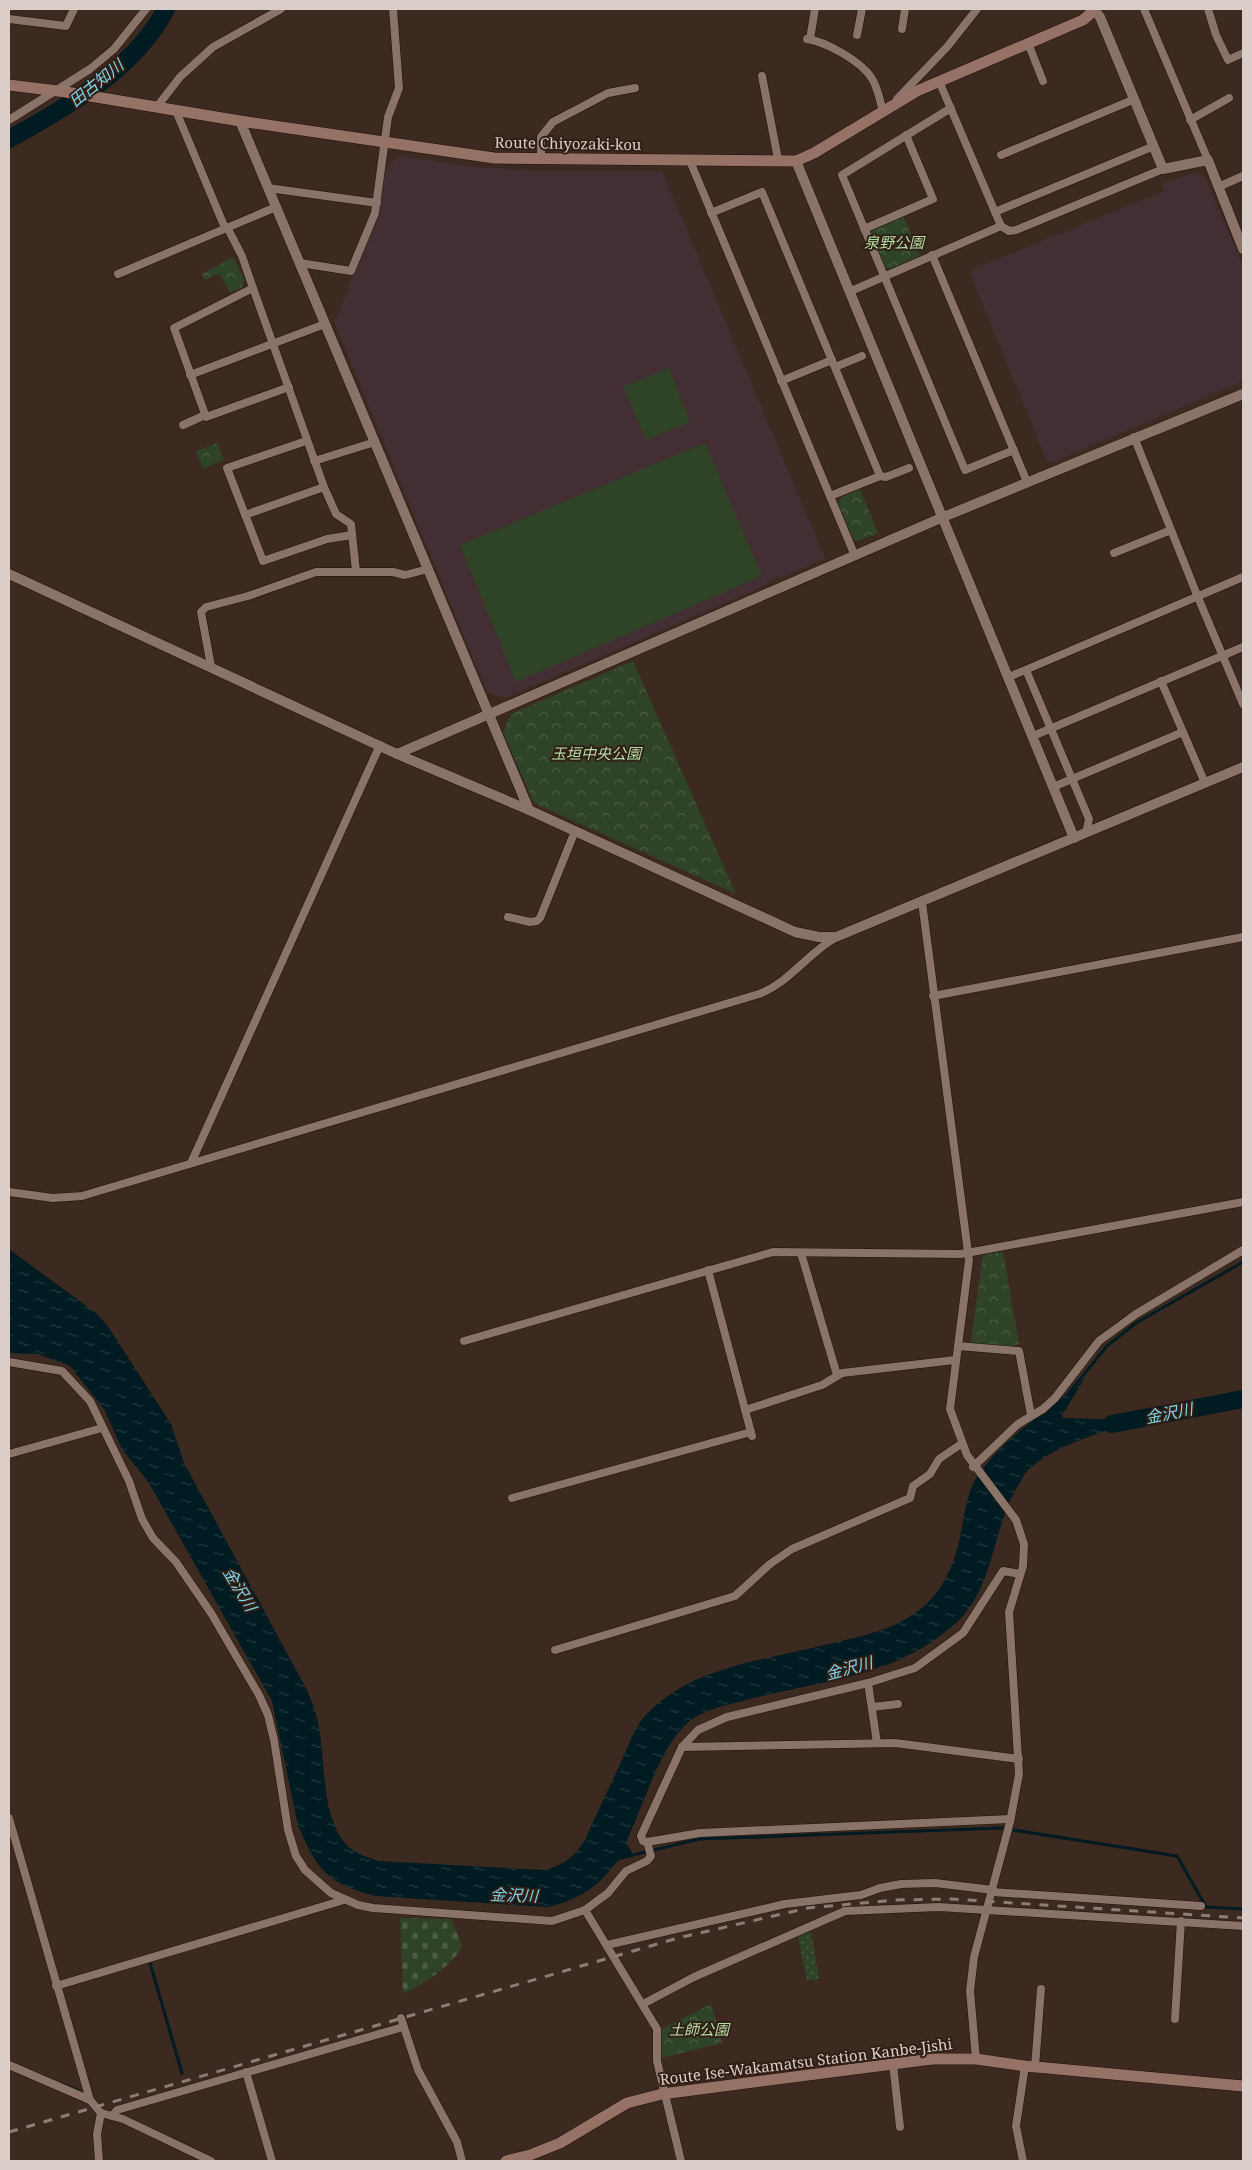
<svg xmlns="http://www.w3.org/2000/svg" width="1252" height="2170" font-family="'Noto Serif','Noto Sans JP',serif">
	<defs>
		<pattern id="grass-dots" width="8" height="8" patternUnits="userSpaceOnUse" patternTransform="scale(1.25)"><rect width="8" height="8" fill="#2f4327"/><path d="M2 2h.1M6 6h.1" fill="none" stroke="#4d5d45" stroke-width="1.8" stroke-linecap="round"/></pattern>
		<pattern id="cemetery-stones" width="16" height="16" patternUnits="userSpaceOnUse" patternTransform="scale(1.25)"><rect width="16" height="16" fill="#2f4327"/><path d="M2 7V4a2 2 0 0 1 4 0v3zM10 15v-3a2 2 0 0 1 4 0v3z" fill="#4d5d45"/></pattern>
		<pattern id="park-crowns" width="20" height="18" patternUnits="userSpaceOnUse" patternTransform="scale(1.25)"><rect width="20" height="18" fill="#2f4327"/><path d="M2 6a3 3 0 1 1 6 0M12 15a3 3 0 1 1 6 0" fill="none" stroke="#4d5d45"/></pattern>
		<pattern id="water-ripples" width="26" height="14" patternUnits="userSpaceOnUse" patternTransform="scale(1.25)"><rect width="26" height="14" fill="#001b21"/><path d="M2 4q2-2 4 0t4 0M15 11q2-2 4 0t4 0" fill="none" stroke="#253b40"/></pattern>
	</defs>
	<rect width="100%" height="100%" fill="#3c2920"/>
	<g fill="#432f33">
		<polygon points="399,156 474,167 536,171 662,171 825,558 781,578 778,575 759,588 505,698 487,692 334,322 348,292 351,276 377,217 386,168"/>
		<polygon points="1192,173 1199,174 1206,179 1243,267 1243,381 1048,464 969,271 1164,191 1162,184"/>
	</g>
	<polygon fill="url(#grass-dots)" points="811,1932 819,1979 807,1980 798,1937"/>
	<path fill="url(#cemetery-stones)" d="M400,1918L451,1919L462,1945C459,1960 418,1989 403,1993Z"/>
	<g fill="url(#park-crowns)">
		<polygon points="903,216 920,256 890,269 884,267 870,235 872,230"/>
		<polygon points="233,257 244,279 242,287 230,293 219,273 205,280 202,274"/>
		<polygon points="217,443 224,460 203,469 196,451"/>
		<polygon points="860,489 878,533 858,541 853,539 838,503 841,497"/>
		<polygon points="633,661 736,894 534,803 503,732 511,714"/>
		<polygon points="1003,1252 1019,1344 1007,1347 970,1346 983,1255"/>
		<polygon points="711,2004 722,2043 661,2058 658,2031"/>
	</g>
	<g fill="#2f4327">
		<polygon points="669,368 690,422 646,440 623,387"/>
		<polygon points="705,443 762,576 516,682 460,545"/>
	</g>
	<path fill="url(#water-ripples)" d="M9,1249L97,1314L107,1325L171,1424L184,1463L308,1692C311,1701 315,1709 317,1718C326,1755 320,1804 341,1838C350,1852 365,1857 379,1861L543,1870C563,1866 574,1857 585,1840C597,1813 610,1786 623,1758C628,1746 633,1732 641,1721C684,1667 766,1660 829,1644C862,1636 896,1630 923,1607C941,1592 952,1569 958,1546C964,1523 964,1498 977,1477C1003,1437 1050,1410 1085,1378L1062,1415L1063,1418L1134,1420C1098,1435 1059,1443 1029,1469C1025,1472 1022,1479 1019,1484C991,1528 996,1586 956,1623C897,1677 823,1680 750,1699C728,1705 701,1709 684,1726C658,1754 646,1798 630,1833L626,1843L633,1854C615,1860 617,1862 606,1875C591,1892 568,1903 547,1907L375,1896C327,1883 318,1871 298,1826L272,1701L149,1483L122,1449L104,1409L70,1366L38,1354L9,1353Z"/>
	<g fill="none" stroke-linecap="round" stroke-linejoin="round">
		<g stroke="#001b21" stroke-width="3">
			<polyline points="1068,1394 1107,1346 1136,1323 1243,1262"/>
			<polyline points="621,1858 699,1839 1001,1828 1177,1856 1206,1907 1243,1909"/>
			<polyline points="150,1963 182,2073"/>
			<polyline points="61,2084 79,2091"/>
		</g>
		<g stroke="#001b21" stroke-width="18">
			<path d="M9,139C66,108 135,69 166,9"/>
			<polyline points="1112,1424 1243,1399"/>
		</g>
		<defs>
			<g id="minor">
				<polyline points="1144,9 1208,160"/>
				<polyline points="1208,9 1216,35 1228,60 1243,53"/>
				<polyline points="9,19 66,26 74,9"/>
				<polyline points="902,29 905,9"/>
				<polyline points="857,35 862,9"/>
				<path d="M807,39C827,42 860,61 871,77C878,87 880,101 883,112"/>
				<polyline points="810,39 815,9"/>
				<polyline points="1028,43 1043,81"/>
				<polyline points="762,76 778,159"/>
				<polyline points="897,99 947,47 977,9"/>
				<polyline points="156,108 180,77 213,47 281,9"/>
				<polyline points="951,108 842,175 965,470 1014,450"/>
				<polyline points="176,111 225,228"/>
				<polyline points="9,120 90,69 114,49 146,9"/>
				<polyline points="1190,120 1229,98"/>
				<polyline points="1001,155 1135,99"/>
				<polyline points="541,159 541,137 553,122 608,93 635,88"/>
				<polyline points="690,161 855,556"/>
				<polyline points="1218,187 1243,176"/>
				<polyline points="268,188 377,203"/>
				<polyline points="995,212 1154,146"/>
				<polyline points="711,213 762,192 880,476 830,496"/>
				<polyline points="1001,226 1009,231 1016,230 1163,169"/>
				<polyline points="227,227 242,256 253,288 174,328 206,417 289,387"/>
				<polyline points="864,229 933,199 906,135"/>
				<polyline points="932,255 1027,482"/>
				<polyline points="300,263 351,271 375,213 388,117 399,88 393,9"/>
				<polyline points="118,274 276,207"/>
				<polyline points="253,288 324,487 336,514 351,524 356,571"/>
				<polyline points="851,291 1001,226 939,81"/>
				<polyline points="835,367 862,356"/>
				<polyline points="190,375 325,324"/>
				<polyline points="781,381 832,360"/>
				<polyline points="183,425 205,415"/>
				<polyline points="1134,437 1197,595 1243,704"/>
				<polyline points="306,441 227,468 263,561 327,539 352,535"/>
				<polyline points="314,461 375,442"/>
				<polyline points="880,476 886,477 909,468"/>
				<polyline points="245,515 324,487"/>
				<polyline points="1114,553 1171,530"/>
				<polyline points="211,666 201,612 206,607 248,596 316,572 393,572 405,575 428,569"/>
				<polyline points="1026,670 1089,819 1086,833"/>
				<polyline points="1009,677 1243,577"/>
				<polyline points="1161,681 1205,783"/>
				<polyline points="1033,736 1243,647"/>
				<polyline points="1053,787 1183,732"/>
				<polyline points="922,902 969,1260 950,1409 967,1455 1016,1520 1024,1544 1023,1566 1009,1612 1019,1774 1010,1822 974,1957 970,1991 976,2059"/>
				<polyline points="508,917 530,922 537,921 540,918 575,831"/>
				<polyline points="933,996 1243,937"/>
				<polyline points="191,1163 380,745"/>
				<path d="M9,1192L53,1198L82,1196L759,994C790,982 807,954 835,938"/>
				<polyline points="801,1253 837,1375"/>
				<polyline points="708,1270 752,1436"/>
				<polyline points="464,1341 773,1252 961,1254 1243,1202"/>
				<polyline points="958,1346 1019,1351 1031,1415"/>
				<polyline points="9,1362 62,1371 90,1401 129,1481 142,1519 153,1538 176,1562 211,1613 259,1695 268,1715 274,1740 288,1830 296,1856 305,1870 331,1893 358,1905 373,1908 552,1921 585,1910 608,1893 626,1871 647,1861 651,1856 647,1842 643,1841 641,1836 682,1747 698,1730 727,1717 868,1683 915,1668 963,1633 1003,1571 1020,1574"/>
				<polyline points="745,1410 822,1385 842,1373 955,1360"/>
				<polyline points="9,1454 102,1428"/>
				<polyline points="973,1467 1018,1424 1043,1409 1055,1398 1099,1341 1136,1314 1243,1250"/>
				<polyline points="512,1498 751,1432"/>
				<polyline points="555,1650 735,1596 770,1564 792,1549 910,1498 913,1486 930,1474 939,1459 961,1444"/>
				<polyline points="868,1683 877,1743"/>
				<polyline points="872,1707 898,1704"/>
				<polyline points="682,1747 895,1743 1019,1759"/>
				<polyline points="9,1818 90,2100"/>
				<polyline points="647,1842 700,1833 1010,1819"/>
				<polyline points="992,1892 1201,1906"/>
				<polyline points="585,1910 657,2029 657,2061 681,2161"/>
				<polyline points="607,1945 785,1904 861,1895 880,1888 901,1884 935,1883 993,1890"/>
				<polyline points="56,1986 344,1900"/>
				<polyline points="643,2004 694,1977 845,1911 939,1907 1243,1926"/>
				<polyline points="401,2018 418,2070 457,2142 462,2161"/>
				<polyline points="1175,2019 1181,1921"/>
				<polyline points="893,2064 900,2127"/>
				<polyline points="9,2065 90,2100 101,2113 123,2119 211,2161"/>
				<polyline points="1035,2067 1041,1989"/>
				<polyline points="246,2072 272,2161"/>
				<polyline points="112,2116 117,2110 403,2027"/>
				<polyline points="99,2161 97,2134 101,2113"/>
				<polyline points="1023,2161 1016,2126 1025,2066"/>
			</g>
			<g id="tertiary">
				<polyline points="1094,9 1100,17 1163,169 1208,160 1243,249"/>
				<polyline points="240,121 529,810"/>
				<polyline points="796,161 1074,838"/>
				<polyline points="9,574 397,754 529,810 795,932 819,937 836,937 1243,767"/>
				<polyline points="397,754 941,518 1243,394"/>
			</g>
			<g id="secondary">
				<polyline points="9,85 66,92 240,121 494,158 796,161 814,153 917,91 1083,20 1090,14 1092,9"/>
				<polyline points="506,2161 530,2155 560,2143 627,2103 662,2094 932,2059 976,2059 1025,2066 1243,2086"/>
			</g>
		</defs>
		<use href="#minor" stroke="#221109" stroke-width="9"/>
		<use href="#tertiary" stroke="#221109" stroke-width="11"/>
		<use href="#secondary" stroke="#221109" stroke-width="12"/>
		<use href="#minor" stroke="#8a7469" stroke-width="8"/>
		<use href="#tertiary" stroke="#8a7469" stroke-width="10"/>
		<use href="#secondary" stroke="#967166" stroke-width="11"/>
		<polyline stroke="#8d7d76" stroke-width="3" stroke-dasharray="9 9" stroke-linecap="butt" points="9,2132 678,1938 808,1908 896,1900 952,1899 1243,1918"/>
	</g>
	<g text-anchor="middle" stroke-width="4" stroke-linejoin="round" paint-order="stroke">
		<g font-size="15" fill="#dbcec8" stroke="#311f16">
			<text transform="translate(568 144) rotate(1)" y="5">Route Chiyozaki-kou</text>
			<text transform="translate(806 2062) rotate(-7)" y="5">Route Ise-Wakamatsu Station Kanbe-Jishi</text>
		</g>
		<g font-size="15" font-style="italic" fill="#b4dea4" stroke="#311f16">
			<text x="894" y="248">泉野公園</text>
			<text x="596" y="759">玉垣中央公園</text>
			<text x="699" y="2035">土師公園</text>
		</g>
		<g font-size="16" font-style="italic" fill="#7dd6eb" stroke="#311f16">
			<text transform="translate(96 83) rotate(-39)" y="6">田古知川</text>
			<text transform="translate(1169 1413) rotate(-11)" y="6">金沢川</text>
			<text transform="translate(240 1589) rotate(59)" y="6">金沢川</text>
			<text transform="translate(849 1668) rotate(-15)" y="6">金沢川</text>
			<text transform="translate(514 1895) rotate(2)" y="6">金沢川</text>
		</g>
	</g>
	<rect width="1252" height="2170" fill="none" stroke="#dbcec8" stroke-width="20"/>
</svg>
